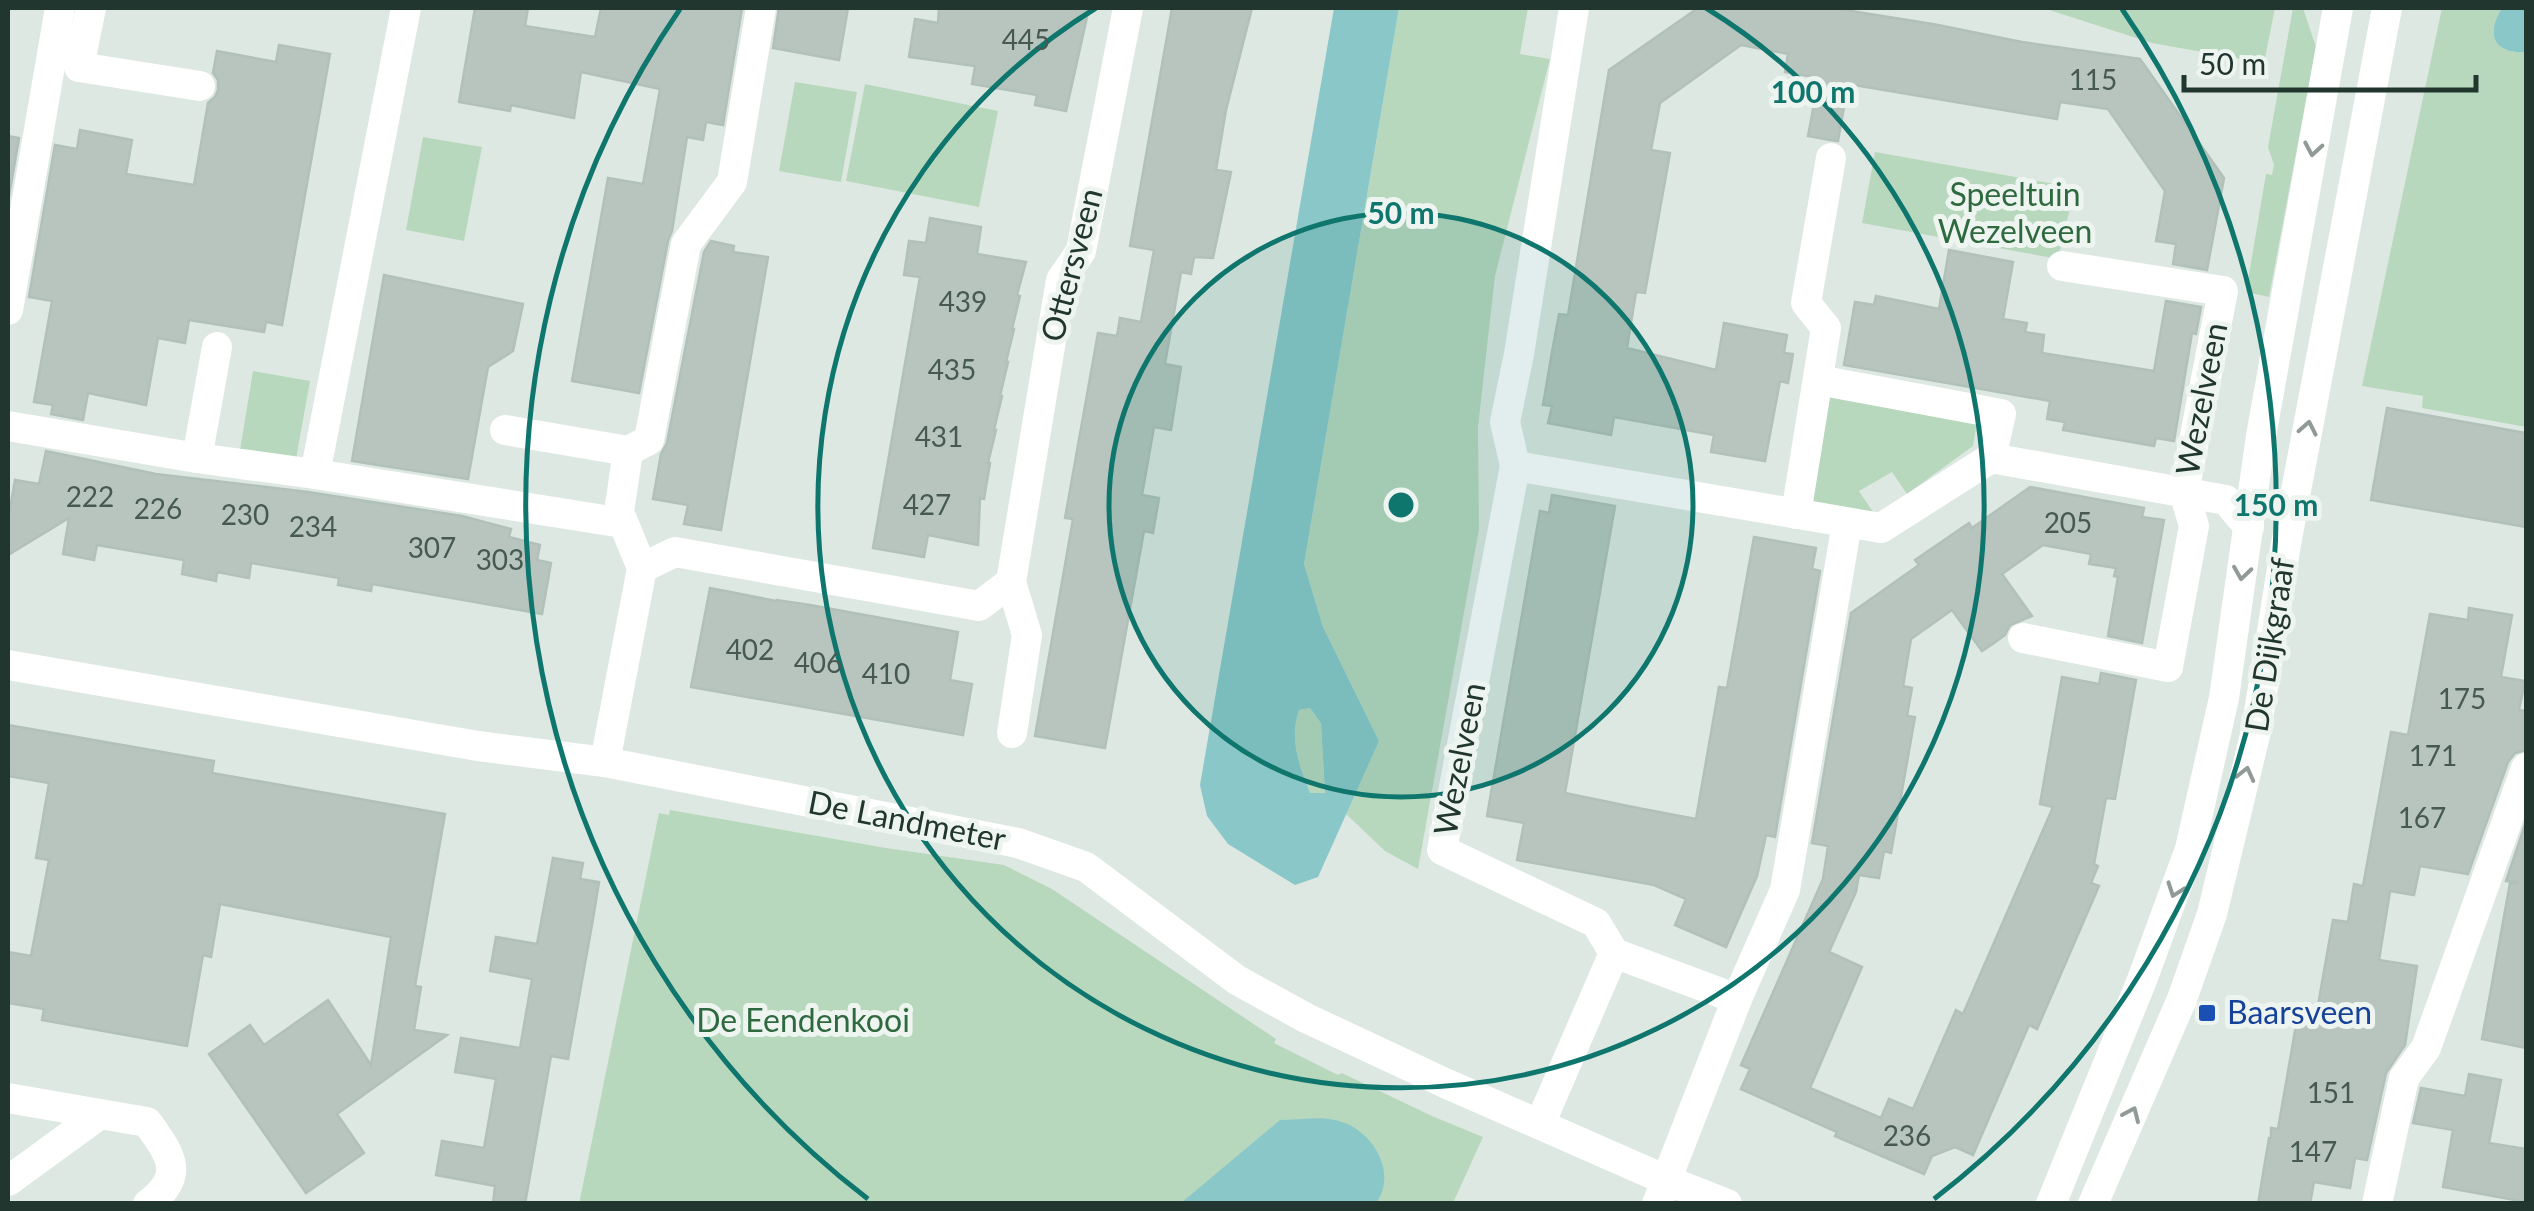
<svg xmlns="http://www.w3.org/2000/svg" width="2534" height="1211" font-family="Lato,sans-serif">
	<rect width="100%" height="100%" fill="#dee8e2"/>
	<g fill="#b8d8bd">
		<polygon points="1399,8 1528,8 1520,54 1550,59 1495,276 1478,427 1479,529 1418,869 1385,851 1346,814 1379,741 1323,627 1304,564"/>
		<polygon points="2043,8 2275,8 2264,63 2152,43"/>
		<polygon points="2293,8 2303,8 2316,47 2269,297 2246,292 2266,174 2272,175 2274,165 2268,147"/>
		<path d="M2442,8H2502C2485,35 2494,54 2526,52V427L2422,408L2423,396L2362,386Z"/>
		<polygon points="795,82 857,92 841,182 779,171"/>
		<polygon points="865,84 998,111 979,207 846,181"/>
		<polygon points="423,137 482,147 464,241 406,230"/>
		<polygon points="1875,152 2060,185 2072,200 2058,259 1862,223"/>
		<polygon points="253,371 310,381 296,459 240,450"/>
		<polygon points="1830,396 1977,421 1973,446 1907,494 1892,472 1859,491 1873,512 1813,501"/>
		<path d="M1310,708L1321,723L1325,793L1310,794C1299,765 1289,740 1299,710Z"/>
		<polygon points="670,810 886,848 1004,865 1052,889 1276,1039 1274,1043 1338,1075 1342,1073 1432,1116 1483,1137 1453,1203 579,1204 659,813 669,815"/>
	</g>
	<g fill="#8ac7c9" fill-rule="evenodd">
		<path d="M1334,8H1399L1304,564L1323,627L1379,741L1318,877L1295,885L1228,844L1207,816L1200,785ZM1310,708L1321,723L1325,793H1310C1299,765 1289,740 1299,710Z"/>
		<path d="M2502,8H2526V52C2494,54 2485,35 2502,8Z"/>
		<path d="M1280,1120C1297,1120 1319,1116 1335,1120C1371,1127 1399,1172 1376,1203H1181Z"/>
	</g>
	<g fill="#b7c5be" stroke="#b1c1b9" stroke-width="2.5">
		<polygon points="475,8 528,8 525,26 595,37 601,8 742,8 723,125 706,122 703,140 687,137 672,231 668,241 639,393 572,381 608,178 643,184 660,89 581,72 574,118 511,105 510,111 459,102"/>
		<polygon points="779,8 848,8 839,60 773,48"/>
		<polygon points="939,8 1089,8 1066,111 1035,105 1037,95 972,84 975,66 909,57 915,19 938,23"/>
		<polygon points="1172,8 1252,8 1226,110 1216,170 1231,172 1213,258 1194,257 1191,274 1181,272 1165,364 1181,367 1171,430 1154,427 1142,495 1159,498 1153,533 1144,531 1105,748 1035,736 1073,519 1065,518 1098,333 1117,336 1120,318 1141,322 1154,250 1130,246"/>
		<polygon points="1698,8 1832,8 1933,24 2022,42 2140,59 2224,178 2207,270 2173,264 2176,244 2156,241 2165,191 2108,109 2060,102 2057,119 1848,84 1838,141 1830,140 1808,136 1819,78 1785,72 1788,54 1741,45 1660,103 1651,150 1670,153 1645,293 1636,292 1627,348 1716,370 1724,323 1787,335 1784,353 1793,354 1788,383 1780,381 1765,461 1711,452 1714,435 1614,417 1611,435 1548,423 1552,406 1543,405 1552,352 1559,314 1568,315 1609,70"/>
		<polygon points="279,45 330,54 282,325 266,322 264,332 189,320 185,343 158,338 146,405 88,393 83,420 51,414 53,405 34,402 52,301 29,297 55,145 77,149 80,130 132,140 126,174 194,185 208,103 215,97 218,90 218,80 213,73 217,51 276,62"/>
		<polygon points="8,136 19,138 8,202"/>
		<polygon points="930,218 981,227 977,254 1026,262 1017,295 1020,296 1012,329 1014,329 1006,362 1008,362 1000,396 1002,396 994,430 996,430 988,463 990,463 984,499 980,498 978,545 928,535 924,557 873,548 920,277 904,275 909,241 926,243"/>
		<polygon points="711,241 734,246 733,252 768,257 721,530 684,524 688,505 653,499 661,454 667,443 704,252"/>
		<polygon points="1949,250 2013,262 2003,319 2027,323 2025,332 2044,335 2042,353 2154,371 2166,301 2201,307 2196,334 2192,333 2174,441 2156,438 2154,446 2063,430 2065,422 2047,419 2050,401 1844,365 1855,302 1874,305 1876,296 1939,309"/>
		<polygon points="384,275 523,304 513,351 488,367 468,479 352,461"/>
		<polygon points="2387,408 2526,433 2526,527 2371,500"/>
		<polygon points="46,451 156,474 308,492 462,516 511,529 509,537 540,545 537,560 551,563 542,614 372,584 371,591 338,585 339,578 251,563 249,578 217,572 216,581 182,574 184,560 97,545 94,560 63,554 69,518 8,555 8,520 15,480 39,484"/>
		<polygon points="2030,487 2144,508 2142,517 2164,520 2142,643 2108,636 2118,577 2114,576 2116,568 2089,564 2091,554 2043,545 2002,574 2032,616 2010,625 2005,635 1994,643 1982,651 1952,610 1911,639 1903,686 1912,688 1907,716 1915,717 1891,853 1884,851 1879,878 1859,875 1856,892 1829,952 1862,967 1810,1088 1881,1118 1889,1099 1913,1109 1956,1010 1963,1014 2053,807 2040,804 2062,677 2099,684 2101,673 2136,680 2115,799 2106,798 2094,864 2098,866 2091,883 2099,886 2037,1029 2029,1025 1973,1155 1955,1147 1932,1156 1924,1174 1835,1136 1837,1132 1741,1089 1750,1069 1741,1065 1823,879 1828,846 1812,843 1851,613 1919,565 1915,560 1969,523 1972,528"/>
		<polygon points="1552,495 1615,506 1565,793 1638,808 1696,819 1719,687 1727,688 1754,537 1816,548 1812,569 1820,571 1775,837 1766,835 1757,876 1726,947 1675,925 1686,899 1654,885 1517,860 1524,823 1487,816 1540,511 1549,513"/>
		<polygon points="710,588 776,601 777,600 810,605 958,632 950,680 972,684 963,735 691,687"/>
		<polygon points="2469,608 2512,615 2501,677 2525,681 2519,710 2526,711 2526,750 2515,753 2508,762 2468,874 2420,866 2414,895 2390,891 2379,960 2417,966 2405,1045 2386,1073 2367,1160 2355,1158 2350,1188 2314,1182 2310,1204 2258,1204 2269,1138 2271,1138 2271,1128 2278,1129 2299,1008 2317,1011 2333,920 2348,922 2354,884 2363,886 2391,732 2408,735 2430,614 2468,620"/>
		<polygon points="8,725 214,761 212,773 445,814 415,986 421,987 414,1030 447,1035 337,1114 364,1153 306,1193 209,1054 250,1025 264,1045 328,1000 371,1065 391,937 220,904 211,957 203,955 187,1046 42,1020 44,1009 8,1003 8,952 31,956 49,860 36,858 49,783 8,776"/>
		<polygon points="2526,822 2526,1048 2482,1039 2510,883 2518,883 2506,881"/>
		<polygon points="553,858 583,863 580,879 599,882 593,919 568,1059 551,1056 525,1204 493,1204 495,1186 436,1175 442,1141 484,1148 496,1079 455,1072 461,1038 520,1048 532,979 490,971 496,937 537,944"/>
		<polygon points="2469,1074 2501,1080 2489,1143 2526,1149 2526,1202 2443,1187 2453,1130 2413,1123 2421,1088 2465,1096"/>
	</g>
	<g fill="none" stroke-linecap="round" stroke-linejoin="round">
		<g stroke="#fff" stroke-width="30">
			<polyline points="91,8 79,67 200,86"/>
			<polyline points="1574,8 1519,354 1505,422 1515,466 1442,850 1596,923 1614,953 1737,999"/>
			<polyline points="8,310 60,8"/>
			<polyline points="1818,380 2001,414 1991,458"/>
			<polyline points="8,426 197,458 217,347"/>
			<polyline points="505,430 628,451 619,512 642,568 605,762"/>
			<polyline points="628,451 649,440 686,244 732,182 761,8"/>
			<polyline points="197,458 315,474 623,523"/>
			<polyline points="1515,466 1881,528 1991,458 2226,500 2249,527"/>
			<polyline points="315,474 406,8"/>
			<polyline points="1796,514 1826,328 1806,303 1831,158"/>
			<polyline points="642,568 675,552 979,606 1011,582 1061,280 1081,251 1128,8"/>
			<polyline points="1011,582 1027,635 1012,733"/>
			<polyline points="2023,638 2168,667 2194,526 2184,492 2223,291 2062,266"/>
			<polyline points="8,665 478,746 605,762 1018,843 1086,867 1237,980 1306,1018 1445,1083 1666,1180 1727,1204"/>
			<polyline points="8,1098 100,1114"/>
			<polyline points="1540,1124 1614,953"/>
			<path d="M8,1181L100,1114L147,1122C170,1154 187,1175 148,1204"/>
			<polyline points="1657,1204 1737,999 1785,890 1847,523"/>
			<polyline points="2051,1204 2142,980 2190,849 2224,698 2261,436 2338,8"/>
			<polyline points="2093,1204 2182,999 2212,914 2256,731 2286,544 2387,8"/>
			<polyline points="2377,1204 2404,1078 2426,1048 2526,768"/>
		</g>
	</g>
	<defs><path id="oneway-chevron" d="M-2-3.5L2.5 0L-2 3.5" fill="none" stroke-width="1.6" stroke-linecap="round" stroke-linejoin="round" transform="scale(2.5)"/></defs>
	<g stroke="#909a96">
		<use href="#oneway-chevron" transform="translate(2313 149) rotate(100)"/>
		<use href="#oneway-chevron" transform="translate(2308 428) rotate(-79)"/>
		<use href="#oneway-chevron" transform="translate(2242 573) rotate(98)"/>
		<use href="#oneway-chevron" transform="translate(2246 774) rotate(-76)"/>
		<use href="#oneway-chevron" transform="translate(2175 890) rotate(110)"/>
		<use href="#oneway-chevron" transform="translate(2132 1114) rotate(-66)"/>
	</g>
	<circle cx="1401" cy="505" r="292" fill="#0f766e" fill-opacity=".12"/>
	<g fill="none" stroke="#0f766e" stroke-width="5">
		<circle cx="1401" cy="505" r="292"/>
		<path d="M1706 8A583 583 0 1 1 1096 8"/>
		<path d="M868 1199A875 875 0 0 1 680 9M2122 9A875 875 0 0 1 1934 1199"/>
	</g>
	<rect fill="#1a4fb4" stroke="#eef5f1" stroke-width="4" x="2197" y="1003" width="20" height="20" rx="5"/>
	<g text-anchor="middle" stroke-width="10" stroke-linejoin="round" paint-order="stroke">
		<g font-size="28" fill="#465a52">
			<text x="1026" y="50">445</text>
			<text x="2093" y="90">115</text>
			<text x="963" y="312">439</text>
			<text x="952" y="380">435</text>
			<text x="939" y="447">431</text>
			<text x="90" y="507">222</text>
			<text x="927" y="515">427</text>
			<text x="158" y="519">226</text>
			<text x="245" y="525">230</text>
			<text x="2068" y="533">205</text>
			<text x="313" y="537">234</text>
			<text x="432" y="558">307</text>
			<text x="500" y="570">303</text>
			<text x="750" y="660">402</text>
			<text x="818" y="673">406</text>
			<text x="886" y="684">410</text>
			<text x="2462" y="709">175</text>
			<text x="2433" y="766">171</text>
			<text x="2422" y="828">167</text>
			<text x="2331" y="1103">151</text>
			<text x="1907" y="1146">236</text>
			<text x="2313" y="1162">147</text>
		</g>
		<g font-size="32" fill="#2f693f" stroke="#eef5f1">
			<text x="2015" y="206">Speeltuin<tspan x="2015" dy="37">Wezelveen</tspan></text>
			<text x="803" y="1032">De Eendenkooi</text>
		</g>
		<g font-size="32" fill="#21362e" stroke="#eef5f1">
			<text transform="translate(1072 265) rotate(-75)" y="11">Ottersveen</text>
			<text transform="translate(2202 399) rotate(-79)" y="11">Wezelveen</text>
			<text transform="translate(2270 645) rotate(-81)" y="11">De Dijkgraaf</text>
			<text transform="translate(1460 759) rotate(-79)" y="11">Wezelveen</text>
			<text transform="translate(907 821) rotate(11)" y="11">De Landmeter</text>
		</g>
		<g font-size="32" fill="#164399" stroke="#eef5f1" text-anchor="start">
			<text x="2227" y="1024">Baarsveen</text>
		</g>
	</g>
	<circle cx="1401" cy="505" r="15" fill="#0f766e" stroke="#eef5f1" stroke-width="5"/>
	<g font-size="30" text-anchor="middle" font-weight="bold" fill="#0f766e" stroke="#eef5f1" stroke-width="10" stroke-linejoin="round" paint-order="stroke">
		<text x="1813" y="103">100 m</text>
		<text x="1401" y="224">50 m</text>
		<text x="2276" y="516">150 m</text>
	</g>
	<rect width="2534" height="1211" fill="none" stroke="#21362e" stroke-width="20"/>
	<path d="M2184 75v15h292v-15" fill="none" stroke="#21362e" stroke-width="5"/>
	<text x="2199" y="75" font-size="30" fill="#21362e" stroke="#eef5f1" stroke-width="8" paint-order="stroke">50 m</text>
</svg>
